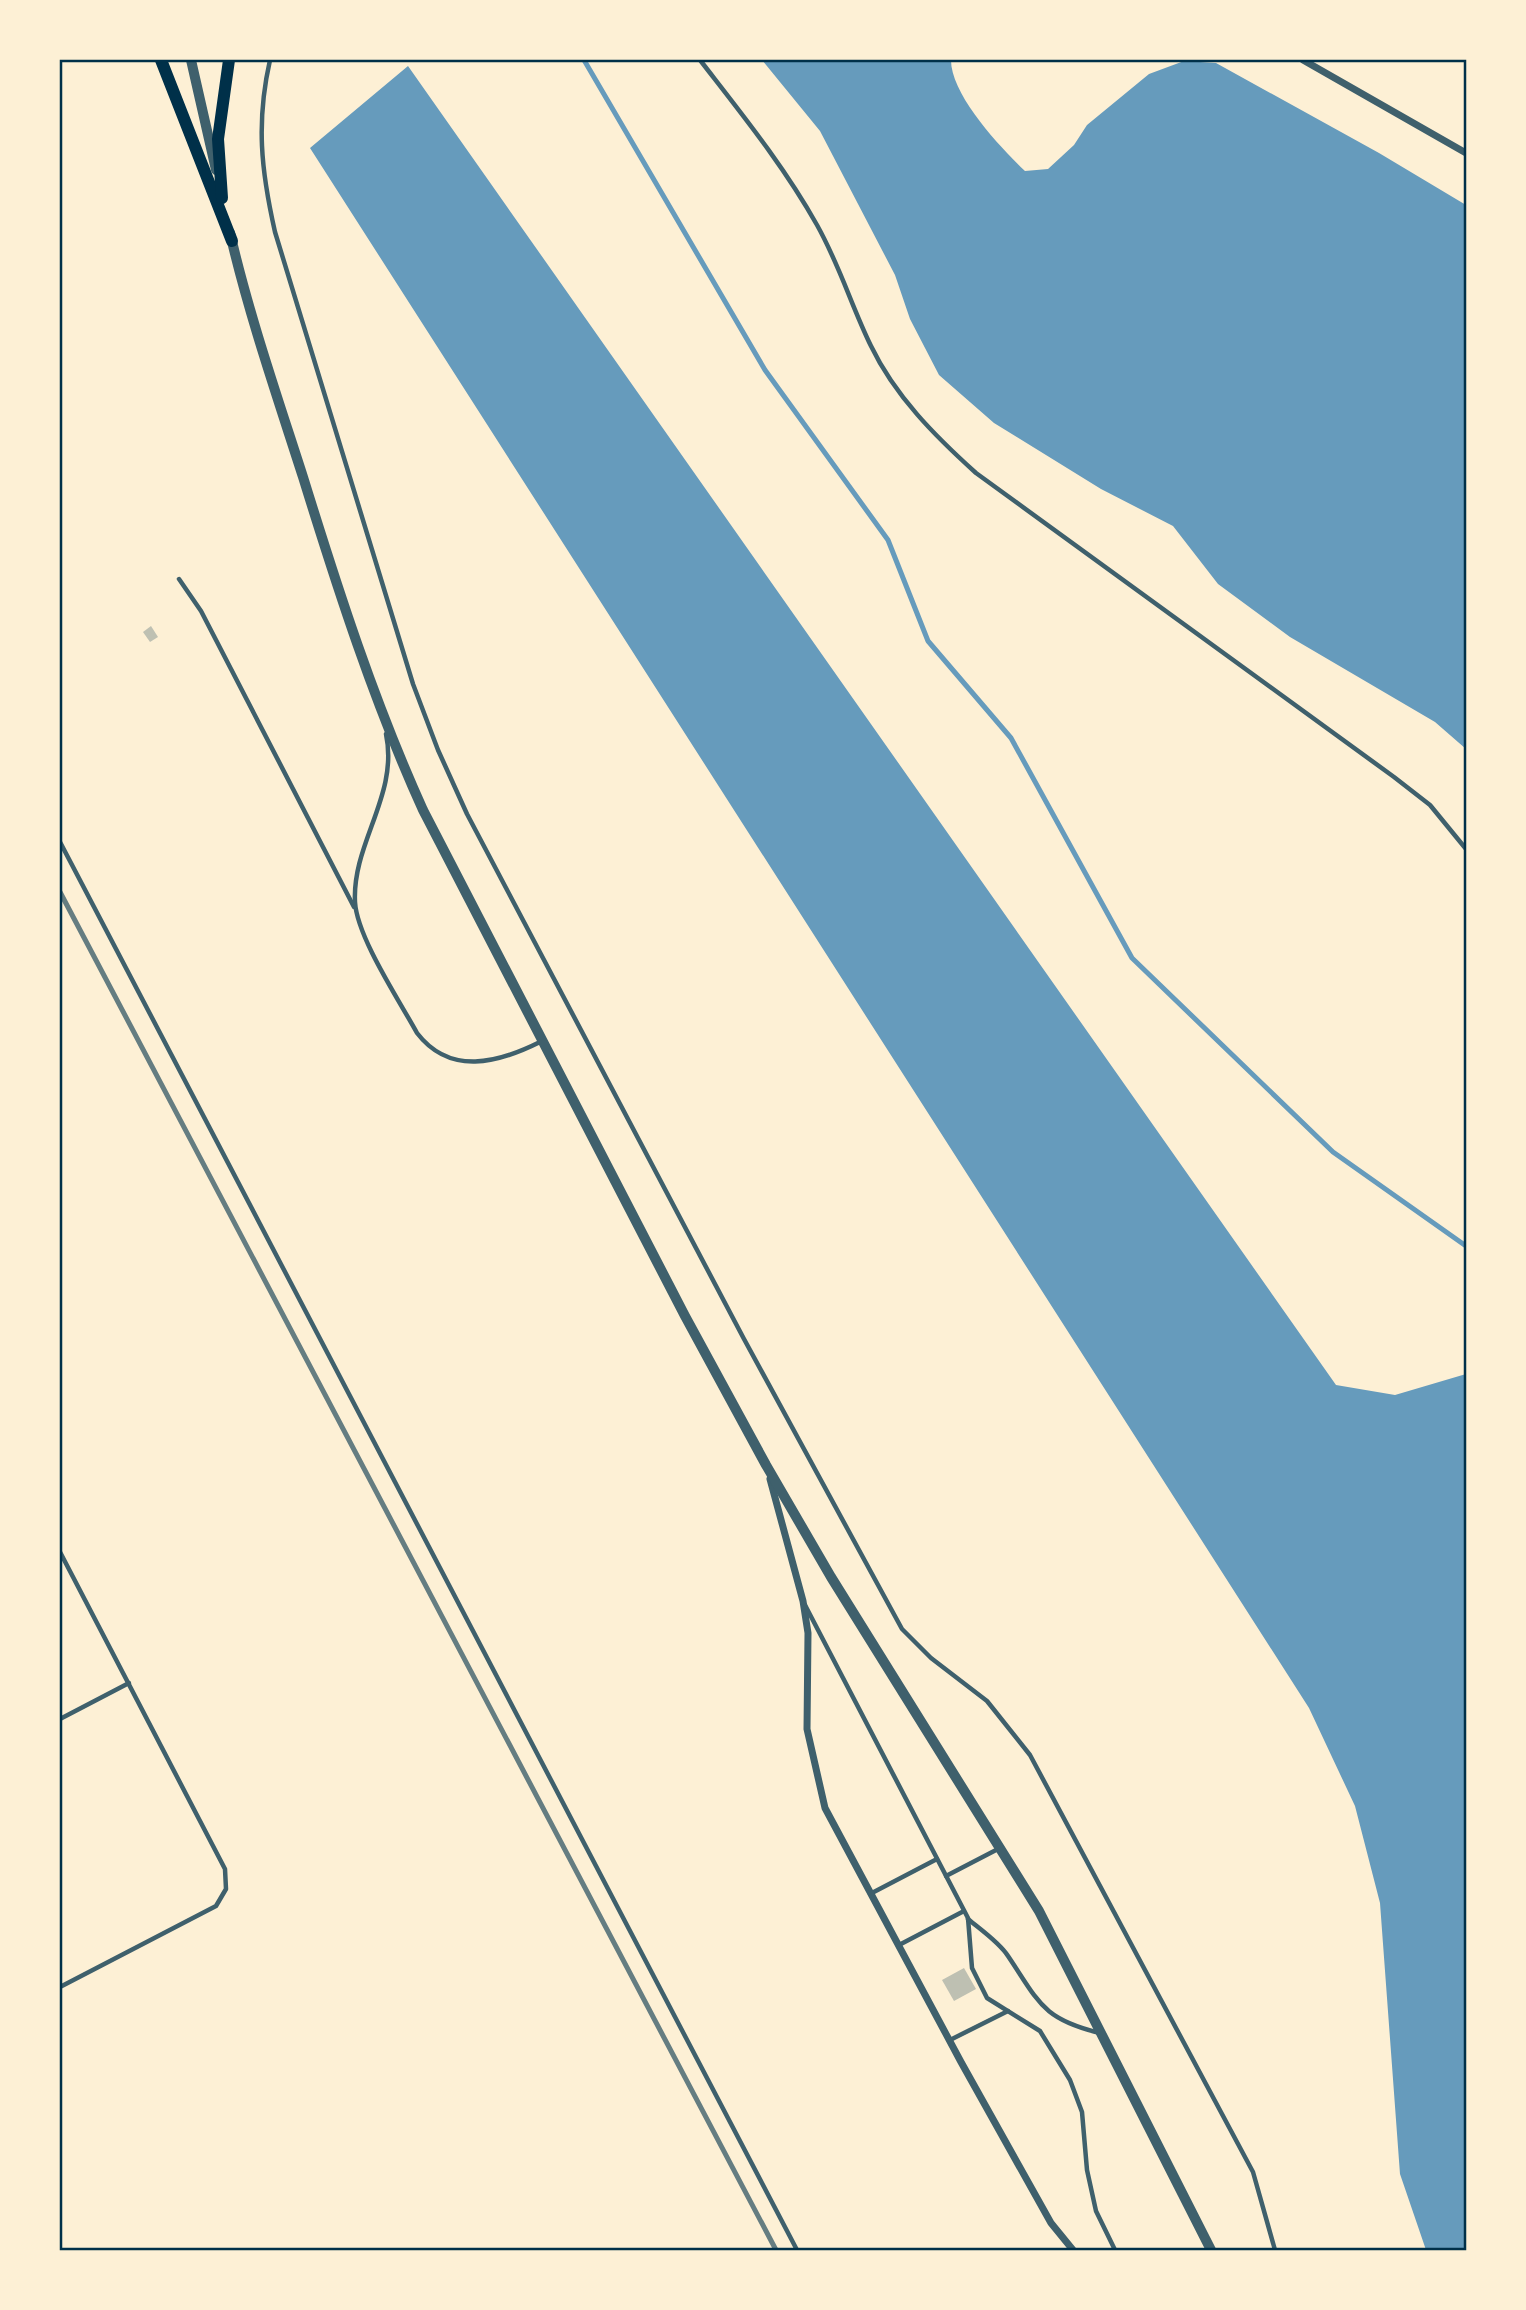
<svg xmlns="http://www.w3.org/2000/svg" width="1526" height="2310" font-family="'Roboto Condensed',sans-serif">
	<rect width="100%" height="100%" fill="#fdf0d5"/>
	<g fill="#669bbc">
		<path d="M762,60H951C951,95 1000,147 1025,171L1048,169L1074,145L1087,125L1149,74L1184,61L1216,63L1379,153L1466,205V749L1435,722L1290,637L1218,584L1173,526L1101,489L994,423L939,375L910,319L895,275L820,131Z"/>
		<polygon points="408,66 1336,1385 1395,1395 1466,1374 1466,2250 1426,2250 1400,2174 1380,1903 1355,1806 1309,1708 310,148"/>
	</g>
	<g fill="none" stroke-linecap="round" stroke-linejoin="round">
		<polyline stroke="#669bbc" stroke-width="5" points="584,60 765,370 888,540 928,641 1011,738 1132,958 1333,1152 1466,1246"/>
	</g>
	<g fill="#bec0b2">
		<polygon points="151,626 158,637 150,642 143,632"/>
		<polygon points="964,1968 976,1989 954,2001 942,1980"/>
	</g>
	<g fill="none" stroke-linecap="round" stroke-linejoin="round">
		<g stroke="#3f606c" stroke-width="4.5">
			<path d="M270,60C256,122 261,170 275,232L413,684L438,750L467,814L744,1339L902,1629L931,1658L987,1701L1030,1755L1253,2172L1275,2250"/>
			<path d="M700,60C741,113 784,166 817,225C840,266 851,305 871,346C895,396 935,436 976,473L1394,777L1430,805L1466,849"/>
			<polyline points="179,579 201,611 354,907"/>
			<path d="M386,734C399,795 352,843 355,902C357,937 399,1000 417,1033C450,1076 498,1063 540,1042"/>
			<polyline points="60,842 797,2250"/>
			<polyline points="60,1552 225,1869 226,1889 216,1906 60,1987"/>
			<polyline points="805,1605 968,1918 972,1968 987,1998 1040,2031 1070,2080 1082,2112 1087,2170 1096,2211 1115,2250"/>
			<polyline points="60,1719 129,1683"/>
			<polyline points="946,1876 998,1849"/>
			<polyline points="870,1894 937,1859"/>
			<path d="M968,1919C981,1930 999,1942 1008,1956C1039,2002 1042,2019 1100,2033"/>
			<polyline points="899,1945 964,1911"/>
			<polyline points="950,2040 1008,2011"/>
		</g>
		<g stroke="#3f606c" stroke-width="7">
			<polyline points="1303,60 1466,153"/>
			<polyline points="770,1479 803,1601 808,1633 807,1729 825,1808 961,2062 1051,2223 1073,2250"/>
		</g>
		<g stroke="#3f606c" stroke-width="10">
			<polyline points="191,60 216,170"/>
			<path d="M230,233C249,315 277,396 303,477C338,590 374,702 423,810L685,1316L766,1465L831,1577L1039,1911L1211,2250"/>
		</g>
		<g stroke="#003049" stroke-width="12">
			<polyline points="161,60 232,241"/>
			<polyline points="222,198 218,139 229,60"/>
		</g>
		<polyline stroke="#657d81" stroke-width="5" points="60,892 776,2250"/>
	</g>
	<rect width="1526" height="2310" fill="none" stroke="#fdf0d5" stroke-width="122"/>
	<rect x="61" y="61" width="1404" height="2188" fill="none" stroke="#003049" stroke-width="2.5"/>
</svg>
